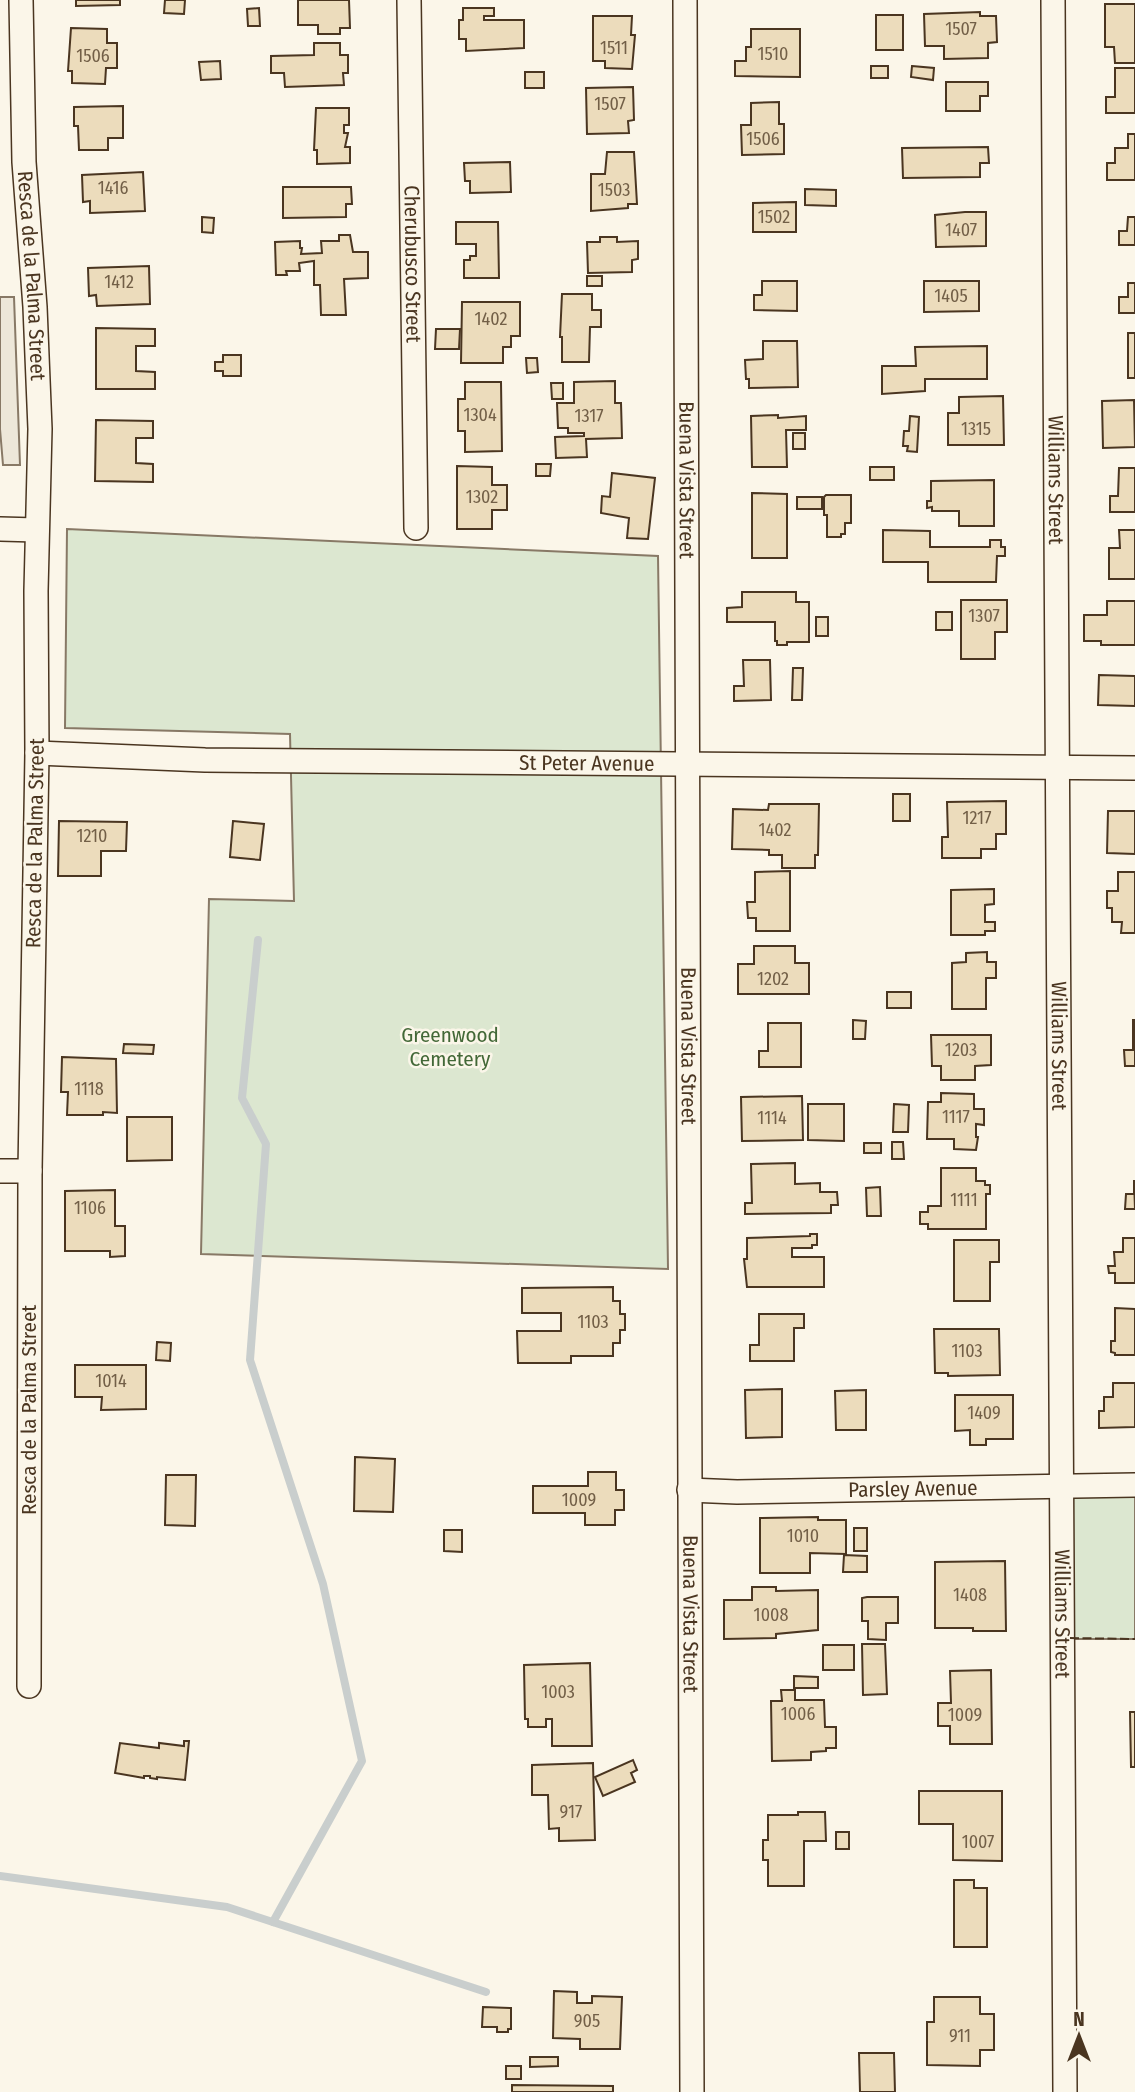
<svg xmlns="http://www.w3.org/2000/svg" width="1135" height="2092" font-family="'Fira Sans Condensed',sans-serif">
	<rect width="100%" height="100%" fill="#fbf6e9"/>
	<g fill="#dce7d0" stroke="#887966" stroke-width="2">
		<polygon points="67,529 658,556 668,1269 201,1254 209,899 294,901 290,734 65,728"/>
		<polygon points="1069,1495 1135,1495 1135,1639 1070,1639"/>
	</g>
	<polygon fill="#ede7d9" stroke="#887966" stroke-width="2" points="0,297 14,297 20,465 3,465 0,429"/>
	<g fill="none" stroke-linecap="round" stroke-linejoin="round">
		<g stroke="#c9cecd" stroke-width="8">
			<polyline points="258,940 242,1098 266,1144 250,1360 323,1584 362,1761 273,1922"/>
			<polyline points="0,1876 227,1907 486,1992"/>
		</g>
	</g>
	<g fill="#ecdcbc" stroke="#4a3520" stroke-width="2">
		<polygon points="76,0 120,0 120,5 76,6"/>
		<polygon points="165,0 185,0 184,14 164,13"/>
		<polygon points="298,0 349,0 350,28 340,28 340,34 318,34 318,25 298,25"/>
		<polygon points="1105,4 1135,4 1135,63 1115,63 1114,47 1105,47"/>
		<polygon points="259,8 260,26 248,26 247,9"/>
		<polygon points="463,8 494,8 494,16 484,16 484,20 524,20 524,48 466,51 466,39 459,39 459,20 463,20"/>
		<polygon points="980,12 980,16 996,16 997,42 988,43 988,58 944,59 944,46 925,46 924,14"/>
		<rect x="876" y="15" width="27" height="35"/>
		<polygon points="593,16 632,16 631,35 635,35 632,69 605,68 605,61 593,61"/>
		<polygon points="71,28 107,29 107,43 117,43 117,68 106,68 105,84 72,83 72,71 68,71"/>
		<polygon points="751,29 800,29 800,77 735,76 735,61 746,61 746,47 751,47"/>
		<polygon points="314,43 340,43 340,55 348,55 348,73 343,73 344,85 285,87 284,73 271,73 271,56 314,55"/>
		<polygon points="220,61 221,79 201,80 199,62"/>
		<rect x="871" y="66" width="17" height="12"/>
		<polygon points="912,66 934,68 933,80 911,77"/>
		<polygon points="1115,68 1135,68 1135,113 1106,113 1106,97 1115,97"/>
		<rect x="525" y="72" width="19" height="16"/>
		<polygon points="946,82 988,82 988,96 980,96 980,111 946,111"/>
		<polygon points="633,87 634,120 628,121 629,133 587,134 586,88"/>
		<polygon points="779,102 779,124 784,124 784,154 742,155 741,125 751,125 751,103"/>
		<polygon points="123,106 123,138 108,138 108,150 79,150 78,126 74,126 74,107"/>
		<polygon points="316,108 349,108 349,125 344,125 344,133 348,133 345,147 350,147 350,163 317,164 317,150 314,150"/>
		<polygon points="1128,134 1135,134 1135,180 1107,180 1107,163 1115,163 1115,148 1128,148"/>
		<polygon points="988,147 989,163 980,163 980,177 903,178 902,148"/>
		<polygon points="607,152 634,152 637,204 628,204 628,208 591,211 591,174 605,174"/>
		<polygon points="510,162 511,192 470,193 470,181 465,181 464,163"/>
		<polygon points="143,172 145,211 90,213 90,201 83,202 82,175"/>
		<polygon points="283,187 351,187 352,204 346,204 346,217 283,218"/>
		<polygon points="805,189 836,190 836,206 805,205"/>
		<polygon points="796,202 796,232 753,232 753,203"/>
		<polygon points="965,212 986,212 986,246 936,247 935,215"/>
		<polygon points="202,217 214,218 213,233 202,232"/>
		<polygon points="1128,217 1135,217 1135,245 1119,245 1119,231 1127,231"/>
		<polygon points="456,222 498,222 499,278 464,278 464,260 470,260 470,256 476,256 476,244 456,244"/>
		<polygon points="339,235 350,235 353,252 368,252 368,278 344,279 346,315 321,315 320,285 314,285 314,261 299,263 300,271 286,271 287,275 276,275 275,242 300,241 300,248 302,248 301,254 322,253 321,241 339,241"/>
		<polygon points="600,237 617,237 617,242 638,241 638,259 632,260 632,272 588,273 587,242 600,242"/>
		<polygon points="149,266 150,304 97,306 96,295 89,296 88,268"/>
		<rect x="587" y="276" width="15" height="10"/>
		<polygon points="762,281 797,281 797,311 754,310 754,295 762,295"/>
		<polygon points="924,281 979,281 979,311 924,312"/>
		<polygon points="1128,283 1135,283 1135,313 1119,313 1119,297 1128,297"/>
		<polygon points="562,294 592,294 592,310 601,310 601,327 590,327 589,362 562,362 562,337 560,337"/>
		<polygon points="462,302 520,302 520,336 511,336 511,347 503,347 503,363 461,363"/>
		<polygon points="96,328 155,329 155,346 136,346 136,371 155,372 155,389 96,389"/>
		<polygon points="436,329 460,329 459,349 435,349"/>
		<rect x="1128" y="333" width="7" height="45"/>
		<polygon points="763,341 797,341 798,387 749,388 749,379 746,379 745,360 763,359"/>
		<polygon points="987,346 987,379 925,379 925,391 882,394 882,366 916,366 915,347"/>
		<polygon points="223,355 241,355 241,376 223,376 223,371 215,371 215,362 223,362"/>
		<polygon points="526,358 537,358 538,372 527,373"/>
		<polygon points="615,381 615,403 621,403 622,438 586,439 587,457 556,458 555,437 584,436 584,433 568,433 568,428 558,428 557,403 574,403 574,382"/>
		<polygon points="465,382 501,382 502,451 465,452 465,431 458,431 458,399 465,399"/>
		<polygon points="551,383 563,383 563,399 552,399"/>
		<polygon points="1003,396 1004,445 948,445 948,413 959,413 959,397"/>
		<polygon points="1134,400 1135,447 1103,448 1102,401"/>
		<polygon points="778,415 778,418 806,416 806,430 786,430 787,467 752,467 751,416"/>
		<polygon points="910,416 919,417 917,452 907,451 908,446 903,446 904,431 909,431"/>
		<polygon points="96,420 153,421 153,438 136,438 136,463 153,464 153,482 95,481"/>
		<rect x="793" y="433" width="12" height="16"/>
		<polygon points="536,464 551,464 550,476 536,476"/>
		<polygon points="457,466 492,467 492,485 507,485 507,510 492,510 492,529 457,529"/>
		<rect x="870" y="467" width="24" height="13"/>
		<polygon points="1119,468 1135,468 1135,512 1110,512 1110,496 1118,496"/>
		<polygon points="612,473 655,478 648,539 627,538 629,518 601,513 602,496 610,497"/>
		<polygon points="994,480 994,526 959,526 959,511 932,511 932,507 927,508 927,501 931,501 931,481"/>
		<polygon points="752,493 787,494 787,558 752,558"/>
		<polygon points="826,495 851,495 851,523 845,523 845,534 841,534 841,537 827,537 827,515 824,515 824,497"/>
		<rect x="797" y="497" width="25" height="12"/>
		<polygon points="883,530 930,531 930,547 990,547 990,540 1001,540 1001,547 1005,547 1005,556 997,556 996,582 928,582 928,562 883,562"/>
		<polygon points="1119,530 1135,530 1135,579 1109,579 1109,548 1120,548"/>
		<polygon points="742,592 796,592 796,602 809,602 809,642 787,642 787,645 777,645 777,641 775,641 775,622 727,622 727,608 742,607"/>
		<polygon points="961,600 1007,600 1007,632 995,632 995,659 961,659"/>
		<polygon points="1107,601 1135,601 1135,645 1101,645 1101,641 1084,641 1084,615 1107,615"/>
		<rect x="936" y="612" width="16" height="18"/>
		<rect x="816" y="617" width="12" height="19"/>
		<polygon points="743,660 770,660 771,700 734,701 734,686 744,686"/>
		<polygon points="793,668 803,668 802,700 792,700"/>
		<polygon points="1099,675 1135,676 1135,706 1098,705"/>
		<rect x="893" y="794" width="17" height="27"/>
		<polygon points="1006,801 1006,834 996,834 996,849 981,849 981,858 942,858 942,837 948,837 947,802"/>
		<polygon points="769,804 819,804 818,855 815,855 815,868 782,868 782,855 769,855 769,850 732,849 733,809 768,810"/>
		<polygon points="1108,811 1135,811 1135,854 1107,853"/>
		<polygon points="59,821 127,822 126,851 101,851 101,876 58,876"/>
		<polygon points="233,821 264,824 260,860 230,857"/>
		<polygon points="790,871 790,931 756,931 756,918 748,918 747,902 755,902 755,872"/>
		<polygon points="1118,872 1135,872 1135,933 1121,933 1122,922 1112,922 1112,908 1107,908 1107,891 1118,891"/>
		<polygon points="994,889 994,904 985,905 985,922 995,922 995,931 985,931 985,935 951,935 951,890"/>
		<polygon points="754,946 795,946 795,963 809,963 809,994 738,994 738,964 754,964"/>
		<polygon points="987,952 987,962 996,962 996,978 986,978 986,1009 952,1009 952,963 966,962 966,953"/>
		<rect x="887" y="992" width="24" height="16"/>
		<polygon points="853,1020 866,1021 865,1039 853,1039"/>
		<polygon points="1133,1020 1135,1020 1135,1066 1125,1066 1124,1050 1133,1050"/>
		<polygon points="768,1023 801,1023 801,1067 759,1067 759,1051 768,1051"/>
		<polygon points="931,1035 991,1035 991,1065 975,1066 975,1080 941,1080 941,1066 932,1066"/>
		<polygon points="124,1044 154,1045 153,1054 123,1053"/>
		<polygon points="62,1057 116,1059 117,1113 103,1112 103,1115 67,1115 68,1092 61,1092"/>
		<polygon points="941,1093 974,1094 974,1109 984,1109 984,1125 976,1124 976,1137 978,1137 976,1150 954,1149 954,1139 927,1139 928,1102 941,1102"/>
		<polygon points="802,1096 803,1140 742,1141 741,1097"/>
		<polygon points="808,1104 844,1104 844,1141 808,1140"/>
		<polygon points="894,1104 909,1105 908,1132 893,1132"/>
		<polygon points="127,1117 172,1117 172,1160 127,1161"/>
		<polygon points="892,1142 903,1142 904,1159 892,1159"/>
		<rect x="864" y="1143" width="17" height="10"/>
		<polygon points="795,1163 795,1184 820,1183 820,1192 837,1192 838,1205 831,1205 831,1213 745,1214 745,1203 752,1203 751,1164"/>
		<polygon points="941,1168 976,1168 976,1181 985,1181 985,1185 990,1185 990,1194 986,1194 986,1229 928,1229 928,1224 920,1224 920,1212 928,1212 928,1206 941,1206"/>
		<polygon points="1134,1180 1135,1209 1125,1209 1126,1194 1134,1194"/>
		<polygon points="880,1187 881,1216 867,1216 866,1188"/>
		<polygon points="115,1190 115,1226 125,1226 125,1256 110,1257 110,1251 65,1251 65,1191"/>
		<polygon points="810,1234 817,1234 817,1245 812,1245 812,1248 792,1248 792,1257 824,1257 824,1287 747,1287 744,1259 747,1259 747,1238 810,1236"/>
		<polygon points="1123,1238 1135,1238 1135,1283 1115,1283 1115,1273 1109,1273 1108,1266 1115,1266 1114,1252 1123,1252"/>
		<polygon points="954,1240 999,1240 999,1262 990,1262 990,1301 954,1301"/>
		<polygon points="613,1287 613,1301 620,1301 620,1314 625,1314 625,1330 620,1330 620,1343 613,1343 613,1356 571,1356 571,1363 518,1363 517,1331 561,1331 561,1313 522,1313 522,1288"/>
		<polygon points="1115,1308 1135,1309 1135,1355 1115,1355 1115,1353 1111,1352 1111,1341 1115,1341"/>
		<polygon points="759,1314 804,1314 804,1328 794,1328 794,1361 750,1361 750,1345 759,1345"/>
		<polygon points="934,1329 999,1329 1000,1375 948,1376 948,1373 935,1373"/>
		<polygon points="157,1342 171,1343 170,1361 156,1360"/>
		<polygon points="75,1365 146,1365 146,1409 101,1410 102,1397 75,1397"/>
		<polygon points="1113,1383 1135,1383 1135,1427 1099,1428 1099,1411 1104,1411 1104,1397 1113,1397"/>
		<polygon points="782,1389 782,1437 746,1438 745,1390"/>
		<polygon points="866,1390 866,1430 836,1430 835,1391"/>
		<polygon points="955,1395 1013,1395 1013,1439 986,1439 986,1445 970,1445 970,1430 955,1431"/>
		<polygon points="355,1457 395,1459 393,1512 354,1511"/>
		<polygon points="588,1472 616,1472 616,1490 624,1490 624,1510 615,1510 615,1525 585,1525 585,1513 533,1513 533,1486 588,1486"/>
		<polygon points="166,1475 196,1475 195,1526 165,1525"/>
		<polygon points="818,1517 818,1520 846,1520 846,1554 810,1553 810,1573 760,1573 760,1518"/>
		<rect x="854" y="1528" width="13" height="23"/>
		<polygon points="444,1530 462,1530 462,1552 444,1551"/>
		<polygon points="844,1555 867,1556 867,1572 843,1572"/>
		<polygon points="1005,1561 1006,1631 973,1631 973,1628 935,1628 935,1562"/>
		<polygon points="752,1587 776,1587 776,1591 818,1590 818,1630 776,1634 776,1638 724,1639 724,1600 752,1600"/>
		<polygon points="867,1597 898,1597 898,1623 886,1623 886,1640 868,1639 868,1621 862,1621 862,1598"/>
		<polygon points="862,1644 885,1644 887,1694 863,1695"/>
		<rect x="823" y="1645" width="31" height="25"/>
		<polygon points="590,1663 592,1746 552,1746 552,1719 546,1719 546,1727 528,1727 528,1719 525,1719 524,1665"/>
		<polygon points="991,1670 992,1744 950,1744 950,1726 938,1726 938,1703 951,1703 950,1671"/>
		<polygon points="794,1676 818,1677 818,1688 794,1688"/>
		<polygon points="781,1690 795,1690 795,1700 824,1700 825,1727 836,1727 836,1748 826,1748 826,1751 811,1752 811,1760 772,1761 771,1701 782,1701"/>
		<polygon points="1130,1712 1135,1712 1135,1767 1131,1767"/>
		<polygon points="184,1741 189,1741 185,1780 157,1777 157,1779 150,1778 150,1776 144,1776 144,1778 115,1773 120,1743 159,1748 159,1743 184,1746"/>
		<polygon points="633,1760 637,1770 631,1773 635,1782 603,1796 595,1777"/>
		<polygon points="593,1763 595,1840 559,1841 559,1828 549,1829 548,1795 532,1795 532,1765"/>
		<polygon points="919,1791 1002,1791 1002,1861 953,1860 953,1824 919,1824"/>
		<polygon points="798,1812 825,1812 826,1841 804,1841 804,1886 768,1886 768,1860 763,1860 763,1840 768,1840 768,1815 798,1815"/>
		<rect x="836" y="1832" width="13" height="17"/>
		<polygon points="954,1880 974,1880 974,1888 987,1888 987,1947 954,1947"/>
		<polygon points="554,1991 577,1992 577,2003 592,2003 592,1996 622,1997 620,2049 580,2049 580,2039 553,2038"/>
		<polygon points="934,1997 980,1997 980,2014 994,2014 994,2050 980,2050 980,2066 927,2065 927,2022 934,2022"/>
		<polygon points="483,2007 511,2008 511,2029 508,2029 508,2032 497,2032 497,2027 482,2027"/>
		<polygon points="859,2053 894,2053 895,2092 860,2092"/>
		<polygon points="530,2057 558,2057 558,2066 530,2067"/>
		<rect x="506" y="2066" width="15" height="13"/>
		<polygon points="512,2085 613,2086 613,2092 512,2092"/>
	</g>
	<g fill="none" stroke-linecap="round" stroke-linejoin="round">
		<defs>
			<g id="minor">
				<path id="s1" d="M21,0L24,162L35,307L40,429L36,591L37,753L30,1171L29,1686"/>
				<path id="s2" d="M409,0L416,528"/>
				<path id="s3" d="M685,0L692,2092"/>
				<path id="s4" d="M1053,0L1065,2092"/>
				<polyline points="0,529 37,530"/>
				<path id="s5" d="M37,753L205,760L1135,768"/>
				<polyline points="0,1171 30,1171"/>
				<path id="s6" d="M689,1490L737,1492L1135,1485"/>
			</g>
		</defs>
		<use href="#minor" stroke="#4a3520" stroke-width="26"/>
		<use href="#minor" stroke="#fbf6e9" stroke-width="23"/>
		<polyline stroke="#4a3520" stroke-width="2" stroke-dasharray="9 3.5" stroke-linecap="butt" points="1070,1638 1135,1639"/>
	</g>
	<g text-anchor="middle" stroke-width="5" stroke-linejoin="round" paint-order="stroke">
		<g font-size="18" fill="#725f47">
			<text x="961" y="35">1507</text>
			<text x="614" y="54">1511</text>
			<text x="773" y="60">1510</text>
			<text x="93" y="62">1506</text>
			<text x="610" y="110">1507</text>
			<text x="763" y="145">1506</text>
			<text x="113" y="194">1416</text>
			<text x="614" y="196">1503</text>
			<text x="774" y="223">1502</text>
			<text x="961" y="236">1407</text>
			<text x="119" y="288">1412</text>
			<text x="951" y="302">1405</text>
			<text x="491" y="325">1402</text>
			<text x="480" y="421">1304</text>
			<text x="589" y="422">1317</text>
			<text x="976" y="435">1315</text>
			<text x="482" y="503">1302</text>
			<text x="984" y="622">1307</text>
			<text x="977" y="824">1217</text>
			<text x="775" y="836">1402</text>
			<text x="92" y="842">1210</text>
			<text x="773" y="985">1202</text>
			<text x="961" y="1056">1203</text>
			<text x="89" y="1095">1118</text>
			<text x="956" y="1123">1117</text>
			<text x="772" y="1124">1114</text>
			<text x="964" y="1206">1111</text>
			<text x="90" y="1214">1106</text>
			<text x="593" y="1328">1103</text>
			<text x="967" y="1357">1103</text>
			<text x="111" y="1387">1014</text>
			<text x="984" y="1419">1409</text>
			<text x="579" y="1506">1009</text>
			<text x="803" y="1542">1010</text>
			<text x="970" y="1601">1408</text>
			<text x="771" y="1621">1008</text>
			<text x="558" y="1698">1003</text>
			<text x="798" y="1720">1006</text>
			<text x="965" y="1721">1009</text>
			<text x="571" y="1818">917</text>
			<text x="978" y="1848">1007</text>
			<text x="587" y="2027">905</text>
			<text x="960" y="2042">911</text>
		</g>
		<g font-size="21" fill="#4a3520" stroke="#fbf6e9">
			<text dy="7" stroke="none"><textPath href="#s2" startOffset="264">Cherubusco Street</textPath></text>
			<text dy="7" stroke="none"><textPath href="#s1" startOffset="276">Resca de la Palma Street</textPath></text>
			<text dy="7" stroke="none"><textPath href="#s3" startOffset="480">Buena Vista Street</textPath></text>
			<text dy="7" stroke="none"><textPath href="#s4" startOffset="480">Williams Street</textPath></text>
			<text dy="7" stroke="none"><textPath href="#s5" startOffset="550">St Peter Avenue</textPath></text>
			<text transform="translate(35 843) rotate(-89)" y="7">Resca de la Palma Street</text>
			<text dy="7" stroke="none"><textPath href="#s3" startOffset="1046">Buena Vista Street</textPath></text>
			<text dy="7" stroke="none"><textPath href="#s4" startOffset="1046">Williams Street</textPath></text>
			<text transform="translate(29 1410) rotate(-90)" y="7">Resca de la Palma Street</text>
			<text dy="7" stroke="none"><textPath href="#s6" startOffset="224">Parsley Avenue</textPath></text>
			<text dy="7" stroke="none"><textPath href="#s3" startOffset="1614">Buena Vista Street</textPath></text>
			<text dy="7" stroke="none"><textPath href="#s4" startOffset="1614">Williams Street</textPath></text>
		</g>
		<g font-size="21" fill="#436837" stroke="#fbf6e9">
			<text x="450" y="1042">Greenwood<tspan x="450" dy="24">Cemetery</tspan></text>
		</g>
	</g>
	<g transform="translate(1079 2036)" stroke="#fbf6e9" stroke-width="5" paint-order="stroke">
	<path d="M0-5L12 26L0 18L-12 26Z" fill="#4a3520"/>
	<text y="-10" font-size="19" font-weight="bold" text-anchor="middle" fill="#4a3520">N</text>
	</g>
</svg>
